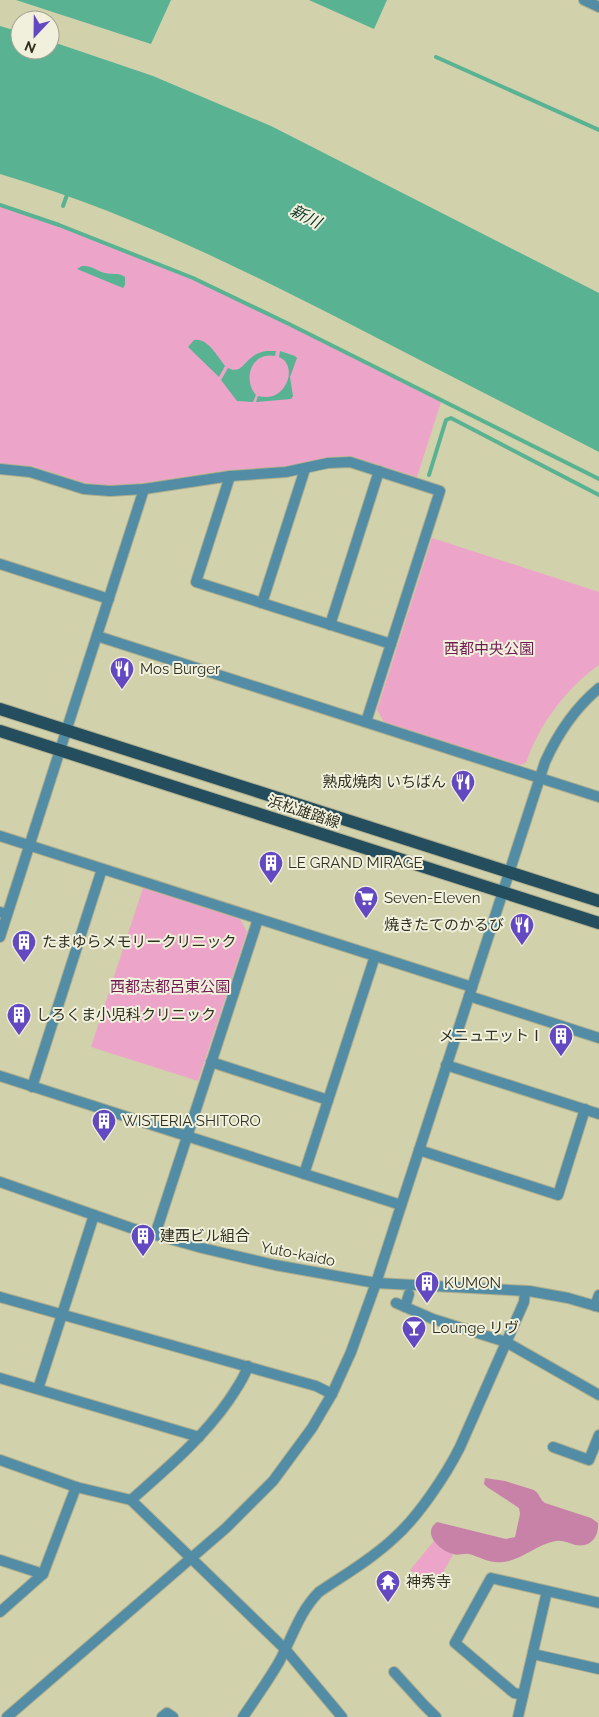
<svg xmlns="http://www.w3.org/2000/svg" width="599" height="1717" font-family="Raleway,'Noto Sans JP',sans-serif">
	<rect width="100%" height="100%" fill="#d1d1ac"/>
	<g fill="#eca5c9">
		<polygon points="0,206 59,225 193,278 288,324 441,402 417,477 350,456 339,456 285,467 229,470 143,483 109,486 86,483 31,466 0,464"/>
		<path d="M432,538L599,592V665C566,688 539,725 526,763L519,765L384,722L377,710Z"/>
		<polygon points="143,888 240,919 247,932 198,1081 91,1047"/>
		<polygon points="434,1541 453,1555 434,1588 410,1570"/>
	</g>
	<path fill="#c982a7" d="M485,1478L505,1481L534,1490C540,1494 540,1500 545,1503L591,1518L598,1523C599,1537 591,1548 575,1545C569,1543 563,1540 556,1541C537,1544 522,1560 503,1562C491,1564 480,1557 469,1554C464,1553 458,1556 453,1554C440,1551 421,1533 437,1522L506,1539L515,1537L520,1514L519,1508L487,1487L484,1484Z"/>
	<g fill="#59b292">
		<polygon points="16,0 171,0 151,44"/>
		<polygon points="309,0 387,0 374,29"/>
		<path d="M0,26L20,32V50H50V41L153,76L271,126L599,293V452C516,409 433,367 350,324C236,266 123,210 0,174Z"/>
		<path d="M82,266C91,265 97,271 105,273C112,275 118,272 125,277V285L123,288L77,269Z"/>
		<path d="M194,340C208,338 217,356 225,366L219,377L188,347Z"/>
		<path d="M266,351H276L275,356C252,351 242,379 256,395L253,402L237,401L221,380L228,368C240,374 243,364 251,358C255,354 260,352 266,351Z"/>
		<path d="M280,351L295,356L297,358L290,377L293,396L291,399L256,402L258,396C287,404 299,365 279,357Z"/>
	</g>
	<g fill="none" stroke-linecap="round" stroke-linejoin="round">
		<g stroke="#59b292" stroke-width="4">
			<polyline points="436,57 599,130"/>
			<polyline points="0,205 59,225 193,278 289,324 599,479"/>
			<polyline points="63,206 68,192"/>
			<polyline points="429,475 446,420 451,418 599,495"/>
		</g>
		<defs>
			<g id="minor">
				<polyline points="584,0 599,7"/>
				<polyline points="0,469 30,472 84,489 110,491 144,489 230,476 286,472 328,463 350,462 440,491 366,722"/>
				<polyline points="230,476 196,582 391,644"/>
				<polyline points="0,564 109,599"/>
				<polyline points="262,603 305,469"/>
				<polyline points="330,625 379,471"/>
				<polyline points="97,636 599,797"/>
				<polyline points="60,750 144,489"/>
				<polyline points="0,836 472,987"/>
				<polyline points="0,912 7,914"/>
				<polyline points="469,996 599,1038"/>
				<polyline points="211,1062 328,1100"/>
				<polyline points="446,1065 599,1114"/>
				<polyline points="0,1076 401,1205"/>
				<polyline points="32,1087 102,869"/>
				<polyline points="419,1150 558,1195 585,1109"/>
				<polyline points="304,1174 375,956"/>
				<polyline points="155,1235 258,919"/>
				<polyline points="0,1297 316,1386 332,1394"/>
				<polyline points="396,1303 433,1319 506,1342 599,1395"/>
				<polyline points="595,1306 599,1295"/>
				<polyline points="405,1307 409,1294"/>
				<polyline points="0,1378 199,1437"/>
				<polyline points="38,1389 94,1215"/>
				<polyline points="553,1447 589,1460 599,1435"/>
				<polyline points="0,1460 76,1487 131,1500 285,1649"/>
				<path d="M131,1500C166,1469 202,1439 229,1400C236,1389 244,1379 248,1366"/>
				<polyline points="0,1560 43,1574"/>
				<polyline points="0,1612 43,1574 76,1487"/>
				<polyline points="533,1654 599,1669"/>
				<polyline points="394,1672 423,1704 436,1717"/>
				<polyline points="523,1695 514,1693 455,1643 491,1578 599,1603"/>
				<polyline points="162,1717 167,1713 173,1717"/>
				<path d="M243,1717C255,1699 268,1681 279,1662C292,1638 299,1612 319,1592C344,1575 372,1559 394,1538C418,1517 446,1475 460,1447L524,1302L525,1291"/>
				<polyline points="518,1717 547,1591"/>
			</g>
			<g id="tertiary">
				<polyline points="0,937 60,750"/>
				<polyline points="0,1182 131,1228 202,1248 275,1265 376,1283 529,1291 568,1298 599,1307"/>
				<polyline points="285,1649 342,1717"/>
				<path d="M7,1717L226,1528L273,1481L312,1428L332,1394L351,1352L376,1283L545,762C558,733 575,708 599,688"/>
			</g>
			<g id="primary">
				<polyline points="0,709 599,901"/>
				<polyline points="0,731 599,923"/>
			</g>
		</defs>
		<use href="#minor" stroke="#aeae8e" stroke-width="12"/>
		<use href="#tertiary" stroke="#aeae8e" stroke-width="12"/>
		<use href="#primary" stroke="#aeae8e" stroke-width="14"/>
		<use href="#minor" stroke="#528da5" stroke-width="10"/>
		<use href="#tertiary" stroke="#528da5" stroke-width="10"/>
		<use href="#primary" stroke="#244d5e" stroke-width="12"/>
	</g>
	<defs>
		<symbol id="restaurant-pin" viewBox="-11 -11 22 30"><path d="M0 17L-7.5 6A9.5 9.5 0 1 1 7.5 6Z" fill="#6249c2" stroke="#f0f0dd"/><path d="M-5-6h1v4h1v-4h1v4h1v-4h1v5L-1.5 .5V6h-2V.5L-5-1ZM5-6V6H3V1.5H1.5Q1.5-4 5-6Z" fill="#fff"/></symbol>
		<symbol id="building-pin" viewBox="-11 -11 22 30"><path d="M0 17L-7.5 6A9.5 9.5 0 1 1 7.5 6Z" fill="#6249c2" stroke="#f0f0dd"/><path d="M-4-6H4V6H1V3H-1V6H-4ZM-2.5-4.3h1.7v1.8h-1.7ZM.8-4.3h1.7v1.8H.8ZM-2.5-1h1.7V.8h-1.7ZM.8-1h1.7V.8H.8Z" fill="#fff"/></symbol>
		<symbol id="supermarket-pin" viewBox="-11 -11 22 30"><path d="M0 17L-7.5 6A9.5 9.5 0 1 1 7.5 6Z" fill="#6249c2" stroke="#f0f0dd"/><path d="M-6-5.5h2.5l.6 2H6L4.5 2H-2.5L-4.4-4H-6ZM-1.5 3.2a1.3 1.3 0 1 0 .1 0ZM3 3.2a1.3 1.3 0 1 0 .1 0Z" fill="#fff"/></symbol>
		<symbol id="bar-pin" viewBox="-11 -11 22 30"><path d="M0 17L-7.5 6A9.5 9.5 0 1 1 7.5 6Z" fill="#6249c2" stroke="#f0f0dd"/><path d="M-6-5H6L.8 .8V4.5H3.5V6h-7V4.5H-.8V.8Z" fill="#fff"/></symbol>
		<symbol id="temple-pin" viewBox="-11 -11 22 30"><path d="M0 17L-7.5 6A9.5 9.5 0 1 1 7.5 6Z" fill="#6249c2" stroke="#f0f0dd"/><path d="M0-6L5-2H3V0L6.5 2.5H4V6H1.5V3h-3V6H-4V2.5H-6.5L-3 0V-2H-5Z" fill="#fff"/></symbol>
	</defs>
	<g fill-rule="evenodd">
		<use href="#restaurant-pin" x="108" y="655" width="28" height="38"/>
		<use href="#restaurant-pin" x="449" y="768" width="28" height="38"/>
		<use href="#building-pin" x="257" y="849" width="28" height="38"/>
		<use href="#supermarket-pin" x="352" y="884" width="28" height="38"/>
		<use href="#restaurant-pin" x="508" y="911" width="28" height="38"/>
		<use href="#building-pin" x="10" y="928" width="28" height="38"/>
		<use href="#building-pin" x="5" y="1001" width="28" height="38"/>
		<use href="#building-pin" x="547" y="1022" width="28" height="38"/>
		<use href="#building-pin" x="90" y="1107" width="28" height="38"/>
		<use href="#building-pin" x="129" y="1222" width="28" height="38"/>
		<use href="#building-pin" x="413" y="1269" width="28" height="38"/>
		<use href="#bar-pin" x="400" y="1314" width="28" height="38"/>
		<use href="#temple-pin" x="374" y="1568" width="28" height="38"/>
	</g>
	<g text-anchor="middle" stroke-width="4" stroke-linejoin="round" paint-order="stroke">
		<g font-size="15" fill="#701c4f" stroke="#f0f0dd">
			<text x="489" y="654">西都中央公園</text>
			<text x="170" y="992">西都志都呂東公園</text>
		</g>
		<g font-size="15" fill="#313122" stroke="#f0f0dd" text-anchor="start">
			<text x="140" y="674">Mos Burger</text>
			<text x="446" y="787" text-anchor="end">熟成焼肉 いちばん</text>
			<text x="288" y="868">LE GRAND MIRAGE</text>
			<text x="384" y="903">Seven-Eleven</text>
			<text x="504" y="930" text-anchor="end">焼きたてのかるび</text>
			<text x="42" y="947">たまゆらメモリークリニック</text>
			<text x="36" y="1020">しろくま小児科クリニック</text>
			<text x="544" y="1041" text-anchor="end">メニュエットⅠ</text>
			<text x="122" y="1126">WISTERIA SHITORO</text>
			<text x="160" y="1241">建西ビル組合</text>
			<text x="444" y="1288">KUMON</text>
			<text x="432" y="1333">Lounge リヴ</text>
			<text x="406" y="1587">神秀寺</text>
		</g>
		<g font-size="15" fill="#313122" stroke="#f0f0dd">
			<text transform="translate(304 812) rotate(18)" y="5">浜松雄踏線</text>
			<text transform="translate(298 1254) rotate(11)" y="5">Yuto-kaido</text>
		</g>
		<g font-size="16" font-style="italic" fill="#0a3426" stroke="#f0f0dd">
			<text transform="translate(306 216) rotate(27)" y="6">新川</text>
		</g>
	</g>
	<g transform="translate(35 35) rotate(202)"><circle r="24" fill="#f0f0dd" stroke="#a4a492"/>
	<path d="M0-4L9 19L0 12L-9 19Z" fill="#6249c2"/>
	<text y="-8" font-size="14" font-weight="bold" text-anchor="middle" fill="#313122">N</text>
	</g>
</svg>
